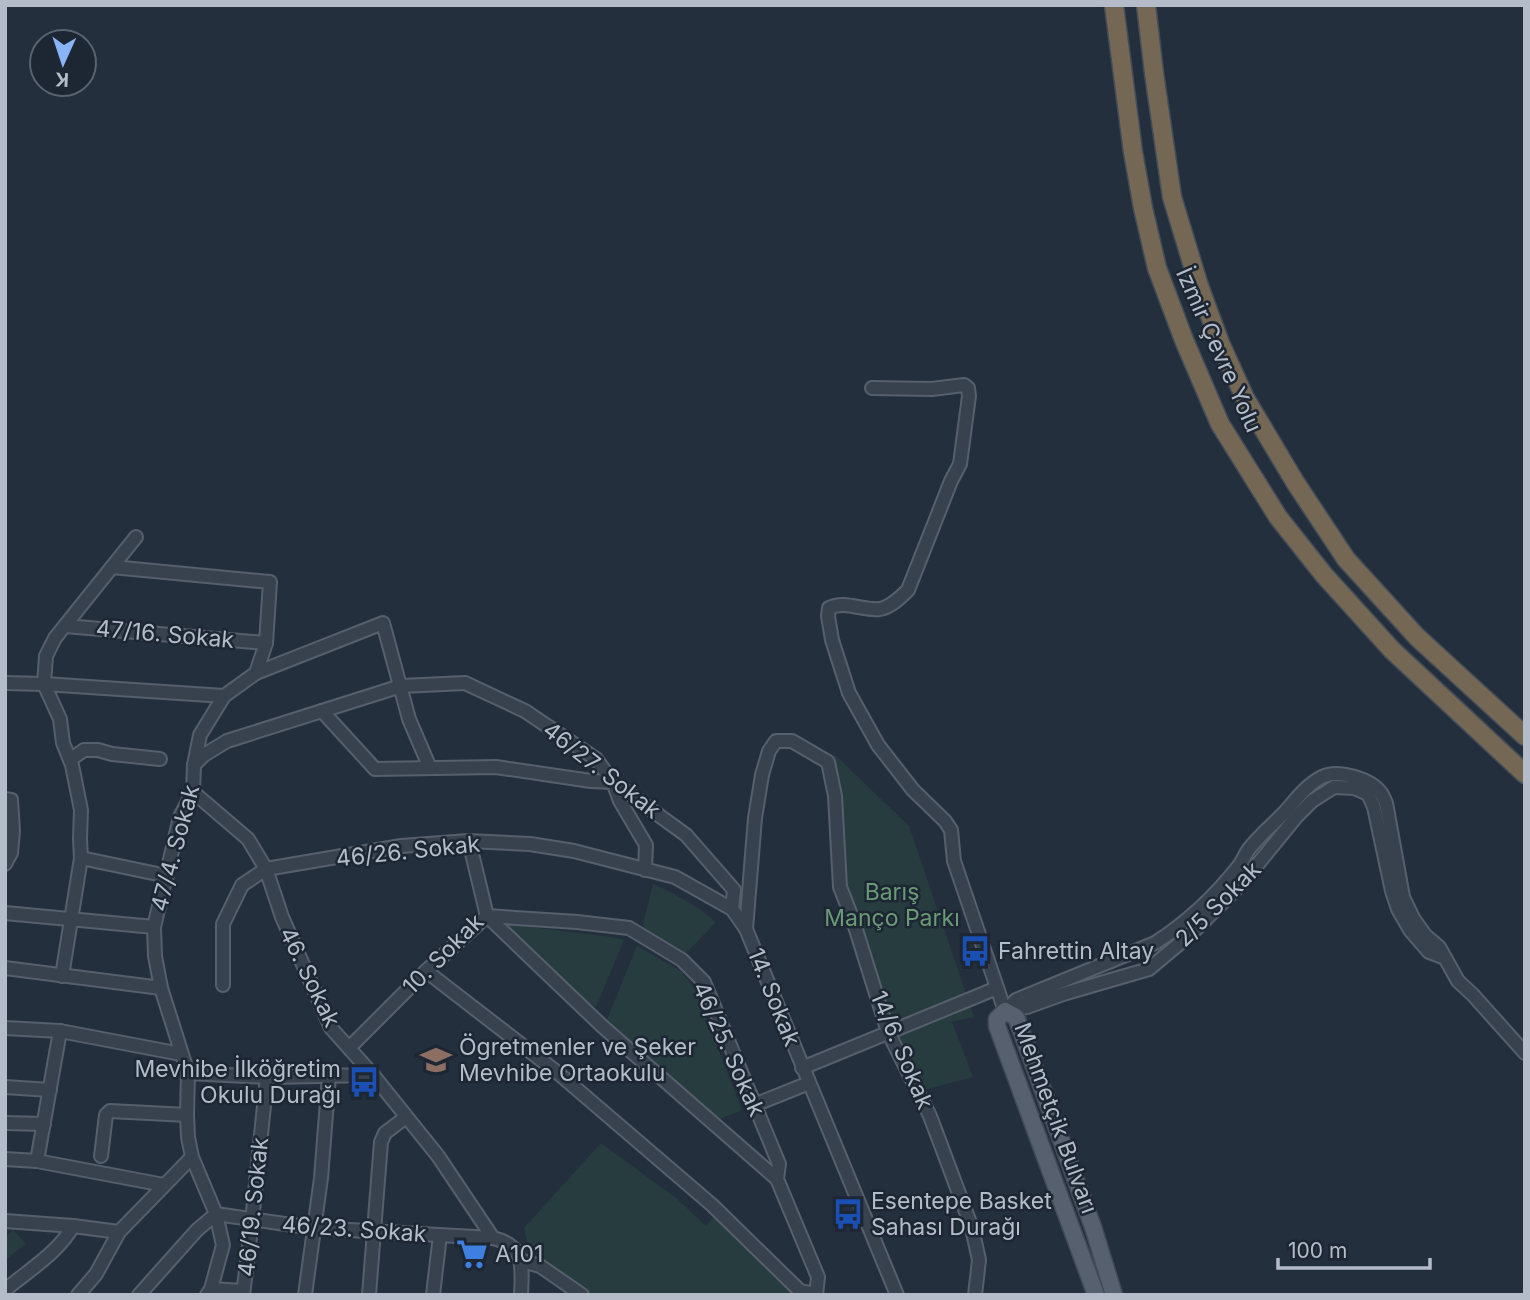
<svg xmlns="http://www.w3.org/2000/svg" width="1530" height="1300" font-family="Inter,sans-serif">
	<rect width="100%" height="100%" fill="#242f3e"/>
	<g fill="#263c3f">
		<polygon points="834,754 909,826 974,1017 941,1024 952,1022 973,1077 920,1091 853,920 843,887"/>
		<path d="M653,884C676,894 696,905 716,922L684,955L642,929Z"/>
		<polygon points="506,924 605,936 624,940 596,1007 589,1004 571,990"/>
		<polygon points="637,946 681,971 695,989 742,1110 718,1120 606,1022"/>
		<polygon points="601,1143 676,1198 706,1226 714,1216 803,1295 593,1295 556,1270 528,1247 524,1228"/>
		<polygon points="13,1230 26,1244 5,1260 5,1238"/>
	</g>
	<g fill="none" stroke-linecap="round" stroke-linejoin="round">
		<defs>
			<g id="minor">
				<path d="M872,388L932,389L964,385L968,388L969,396L960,464L951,481L908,590C901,597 891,607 880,609C863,611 845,600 829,608L828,616L832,640L849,693L878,745L913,790L945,821L951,830L954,861L1005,1011"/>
				<polyline points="112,567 270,582 266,643 256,673"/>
				<polyline points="65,626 266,643"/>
				<polyline points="5,683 44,684 224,696"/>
				<polyline points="322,711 375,769 496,767 591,781 613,782 620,801 646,845 645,870"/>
				<polyline points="71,759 84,750 98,750 112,754 160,759"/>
				<polyline points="194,765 204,755 227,741 401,686 465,683 525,711 596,759 613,782 686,835 734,890 732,909"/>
				<path d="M193,792L248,839L266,869L282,917L331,1028L373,1075L438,1156L493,1238C526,1246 522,1267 521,1295"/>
				<polyline points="5,799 11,800 13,831 11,853 5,864"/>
				<polyline points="469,841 487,916"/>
				<polyline points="81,858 167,876"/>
				<polyline points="5,913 154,927"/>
				<polyline points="487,916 577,922 629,928 682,960 704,982 779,1164 777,1179 818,1277 816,1295"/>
				<polyline points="487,916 602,1026 777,1179"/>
				<polyline points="5,968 161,988"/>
				<polyline points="426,971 558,1073 712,1205 800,1291 816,1294"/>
				<polyline points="62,976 81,858 80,839 81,810 72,765 63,743 60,719 44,684 46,656 55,638 136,537"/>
				<polyline points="223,985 223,924 242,885 266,869 401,846 469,841 530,844 574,851 675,877 732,909 746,929"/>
				<path d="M1005,1011L1016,1000L1155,943C1186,923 1215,896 1238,867C1243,861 1245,854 1249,849C1259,836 1272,825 1283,814C1295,801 1306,785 1322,777C1338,769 1371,779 1381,793C1383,796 1384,799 1386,803L1403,897L1413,918L1425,935L1439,947L1458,981L1473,995L1525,1053"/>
				<polyline points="1005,1011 1027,1007 1063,994 1149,969 1192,933 1244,881 1297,816 1312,801 1334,787 1354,788 1368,794 1374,807 1392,891 1398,909 1410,930 1429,952 1445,958"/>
				<polyline points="5,1028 60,1031 181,1054"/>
				<polyline points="349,1048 426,971 487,916"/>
				<polyline points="802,1068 997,988"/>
				<polyline points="188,1073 267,1077 373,1075"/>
				<polyline points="5,1087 50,1090"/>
				<polyline points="754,1105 809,1083"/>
				<polyline points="5,1123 44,1124"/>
				<polyline points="101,1156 106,1115 110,1111 187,1115"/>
				<polyline points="5,1159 37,1161 164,1185"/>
				<polyline points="37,1161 60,1031"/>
				<polyline points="5,1221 73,1226 119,1232"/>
				<polyline points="522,1261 540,1266 582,1295"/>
				<polyline points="211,1289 243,1291"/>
				<path d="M5,1290C28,1271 59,1252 73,1226"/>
				<polyline points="78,1295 96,1274 119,1232 192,1157"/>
				<polyline points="139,1295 197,1230 216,1214 313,1228 493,1238"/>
				<polyline points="207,1295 211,1289 223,1245 216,1214 192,1157 188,1137 187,1115 188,1073 161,988 155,956 154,927 180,817 193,792 194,765 200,735 224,696 256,673 383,623 409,719 430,768"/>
				<polyline points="243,1295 252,1221 267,1077"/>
				<polyline points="305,1295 321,1178 329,1076"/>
				<polyline points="369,1295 381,1142 385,1133 406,1117"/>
				<polyline points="433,1295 440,1235"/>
				<polyline points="897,1295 746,929 755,818 762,775 769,751 776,741 792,741 828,762 835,796 840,887 853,920 888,1032 930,1116 972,1228 979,1260 975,1295"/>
			</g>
			<polyline id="major" points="1096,1295 997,1026 997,1019 1005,1011 1016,1017 1093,1227 1114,1295"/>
			<g id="highway">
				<polyline points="1114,5 1133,152 1143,208 1157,268 1184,340 1220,424 1278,517 1324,575 1392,650 1525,774"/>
				<polyline points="1146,5 1154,73 1172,197 1199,286 1220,343 1245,398 1295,482 1346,559 1417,637 1525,736"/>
			</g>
		</defs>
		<use href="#minor" stroke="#565f6c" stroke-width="16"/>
		<use href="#major" stroke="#414a57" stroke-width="19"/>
		<use href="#highway" stroke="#434c59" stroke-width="21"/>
		<use href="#minor" stroke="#38414e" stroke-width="12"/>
		<use href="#major" stroke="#56606e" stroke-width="16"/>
		<use href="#highway" stroke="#746855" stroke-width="18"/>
	</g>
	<defs>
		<symbol id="bus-bare" viewBox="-9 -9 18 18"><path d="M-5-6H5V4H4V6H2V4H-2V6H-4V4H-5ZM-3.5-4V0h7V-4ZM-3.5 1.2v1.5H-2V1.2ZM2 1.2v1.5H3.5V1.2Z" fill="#1a4fb4" stroke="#1d2633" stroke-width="2.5" paint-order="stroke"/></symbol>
		<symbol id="school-bare" viewBox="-9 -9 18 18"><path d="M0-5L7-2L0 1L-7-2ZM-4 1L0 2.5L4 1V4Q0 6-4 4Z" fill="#8d6e63" stroke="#1d2633" stroke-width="2.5" paint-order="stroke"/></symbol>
		<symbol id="supermarket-bare" viewBox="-9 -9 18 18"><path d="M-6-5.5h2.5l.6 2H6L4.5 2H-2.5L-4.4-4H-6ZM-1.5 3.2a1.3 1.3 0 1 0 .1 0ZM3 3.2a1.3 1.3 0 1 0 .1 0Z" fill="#3f7fe0" stroke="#1d2633" stroke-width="2.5" paint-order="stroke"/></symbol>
	</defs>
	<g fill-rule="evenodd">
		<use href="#bus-bare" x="953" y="929" width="44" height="44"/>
		<use href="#school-bare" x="414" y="1038" width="44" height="44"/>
		<use href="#bus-bare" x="342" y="1060" width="44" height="44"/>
		<use href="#bus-bare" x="826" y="1192" width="44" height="44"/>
		<use href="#supermarket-bare" x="450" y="1232" width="44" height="44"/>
	</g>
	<g text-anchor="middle" stroke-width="5" stroke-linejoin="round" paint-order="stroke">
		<g font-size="23" fill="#b4bcc9" stroke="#1d2633">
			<text transform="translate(1219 350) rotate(66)" y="8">İzmir Çevre Yolu</text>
			<text transform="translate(165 634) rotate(5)" y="8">47/16. Sokak</text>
			<text transform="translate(602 770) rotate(38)" y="8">46/27. Sokak</text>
			<text transform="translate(175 848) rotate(-75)" y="8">47/4. Sokak</text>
			<text transform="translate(408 851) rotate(-6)" y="8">46/26. Sokak</text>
			<text transform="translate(1218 904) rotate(-45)" y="8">2/5 Sokak</text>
			<text transform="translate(443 954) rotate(-45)" y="8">10. Sokak</text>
			<text transform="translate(310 977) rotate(64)" y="8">46. Sokak</text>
			<text transform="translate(774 997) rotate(68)" y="8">14. Sokak</text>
			<text transform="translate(729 1049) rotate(66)" y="8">46/25. Sokak</text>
			<text transform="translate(902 1050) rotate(67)" y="8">14/6. Sokak</text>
			<text transform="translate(1056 1118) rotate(70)" y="8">Mehmetçik Bulvarı</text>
			<text transform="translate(253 1207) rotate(-84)" y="8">46/19. Sokak</text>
			<text transform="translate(354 1229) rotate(4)" y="8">46/23. Sokak</text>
		</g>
		<g font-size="23" fill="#6b9a76" stroke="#1d2633">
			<text x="892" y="900">Barış<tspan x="892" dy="26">Manço Parkı</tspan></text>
		</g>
		<g font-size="23" fill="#b4bcc9" stroke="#1d2633" text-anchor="start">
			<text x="998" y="959">Fahrettin Altay</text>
			<text x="459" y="1055">Ögretmenler ve Şeker<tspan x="459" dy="26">Mevhibe Ortaokulu</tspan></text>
			<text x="341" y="1077" text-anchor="end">Mevhibe İlköğretim<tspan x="341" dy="26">Okulu Durağı</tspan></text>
			<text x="871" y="1209">Esentepe Basket<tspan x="871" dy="26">Sahası Durağı</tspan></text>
			<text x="495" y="1262">A101</text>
		</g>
	</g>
	<rect width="1530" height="1300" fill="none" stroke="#b4bcc9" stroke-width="14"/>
	<g transform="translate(63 63) rotate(183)"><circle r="33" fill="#1d2633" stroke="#59626f" stroke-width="2"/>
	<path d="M0-5L12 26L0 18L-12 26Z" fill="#8ab4f8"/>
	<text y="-10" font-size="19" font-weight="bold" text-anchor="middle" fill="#b4bcc9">K</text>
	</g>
	<path d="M1278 1258v10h152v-10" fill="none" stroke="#b4bcc9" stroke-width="3.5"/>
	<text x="1288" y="1258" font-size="21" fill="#b4bcc9" stroke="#1d2633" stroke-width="5" paint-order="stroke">100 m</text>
</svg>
